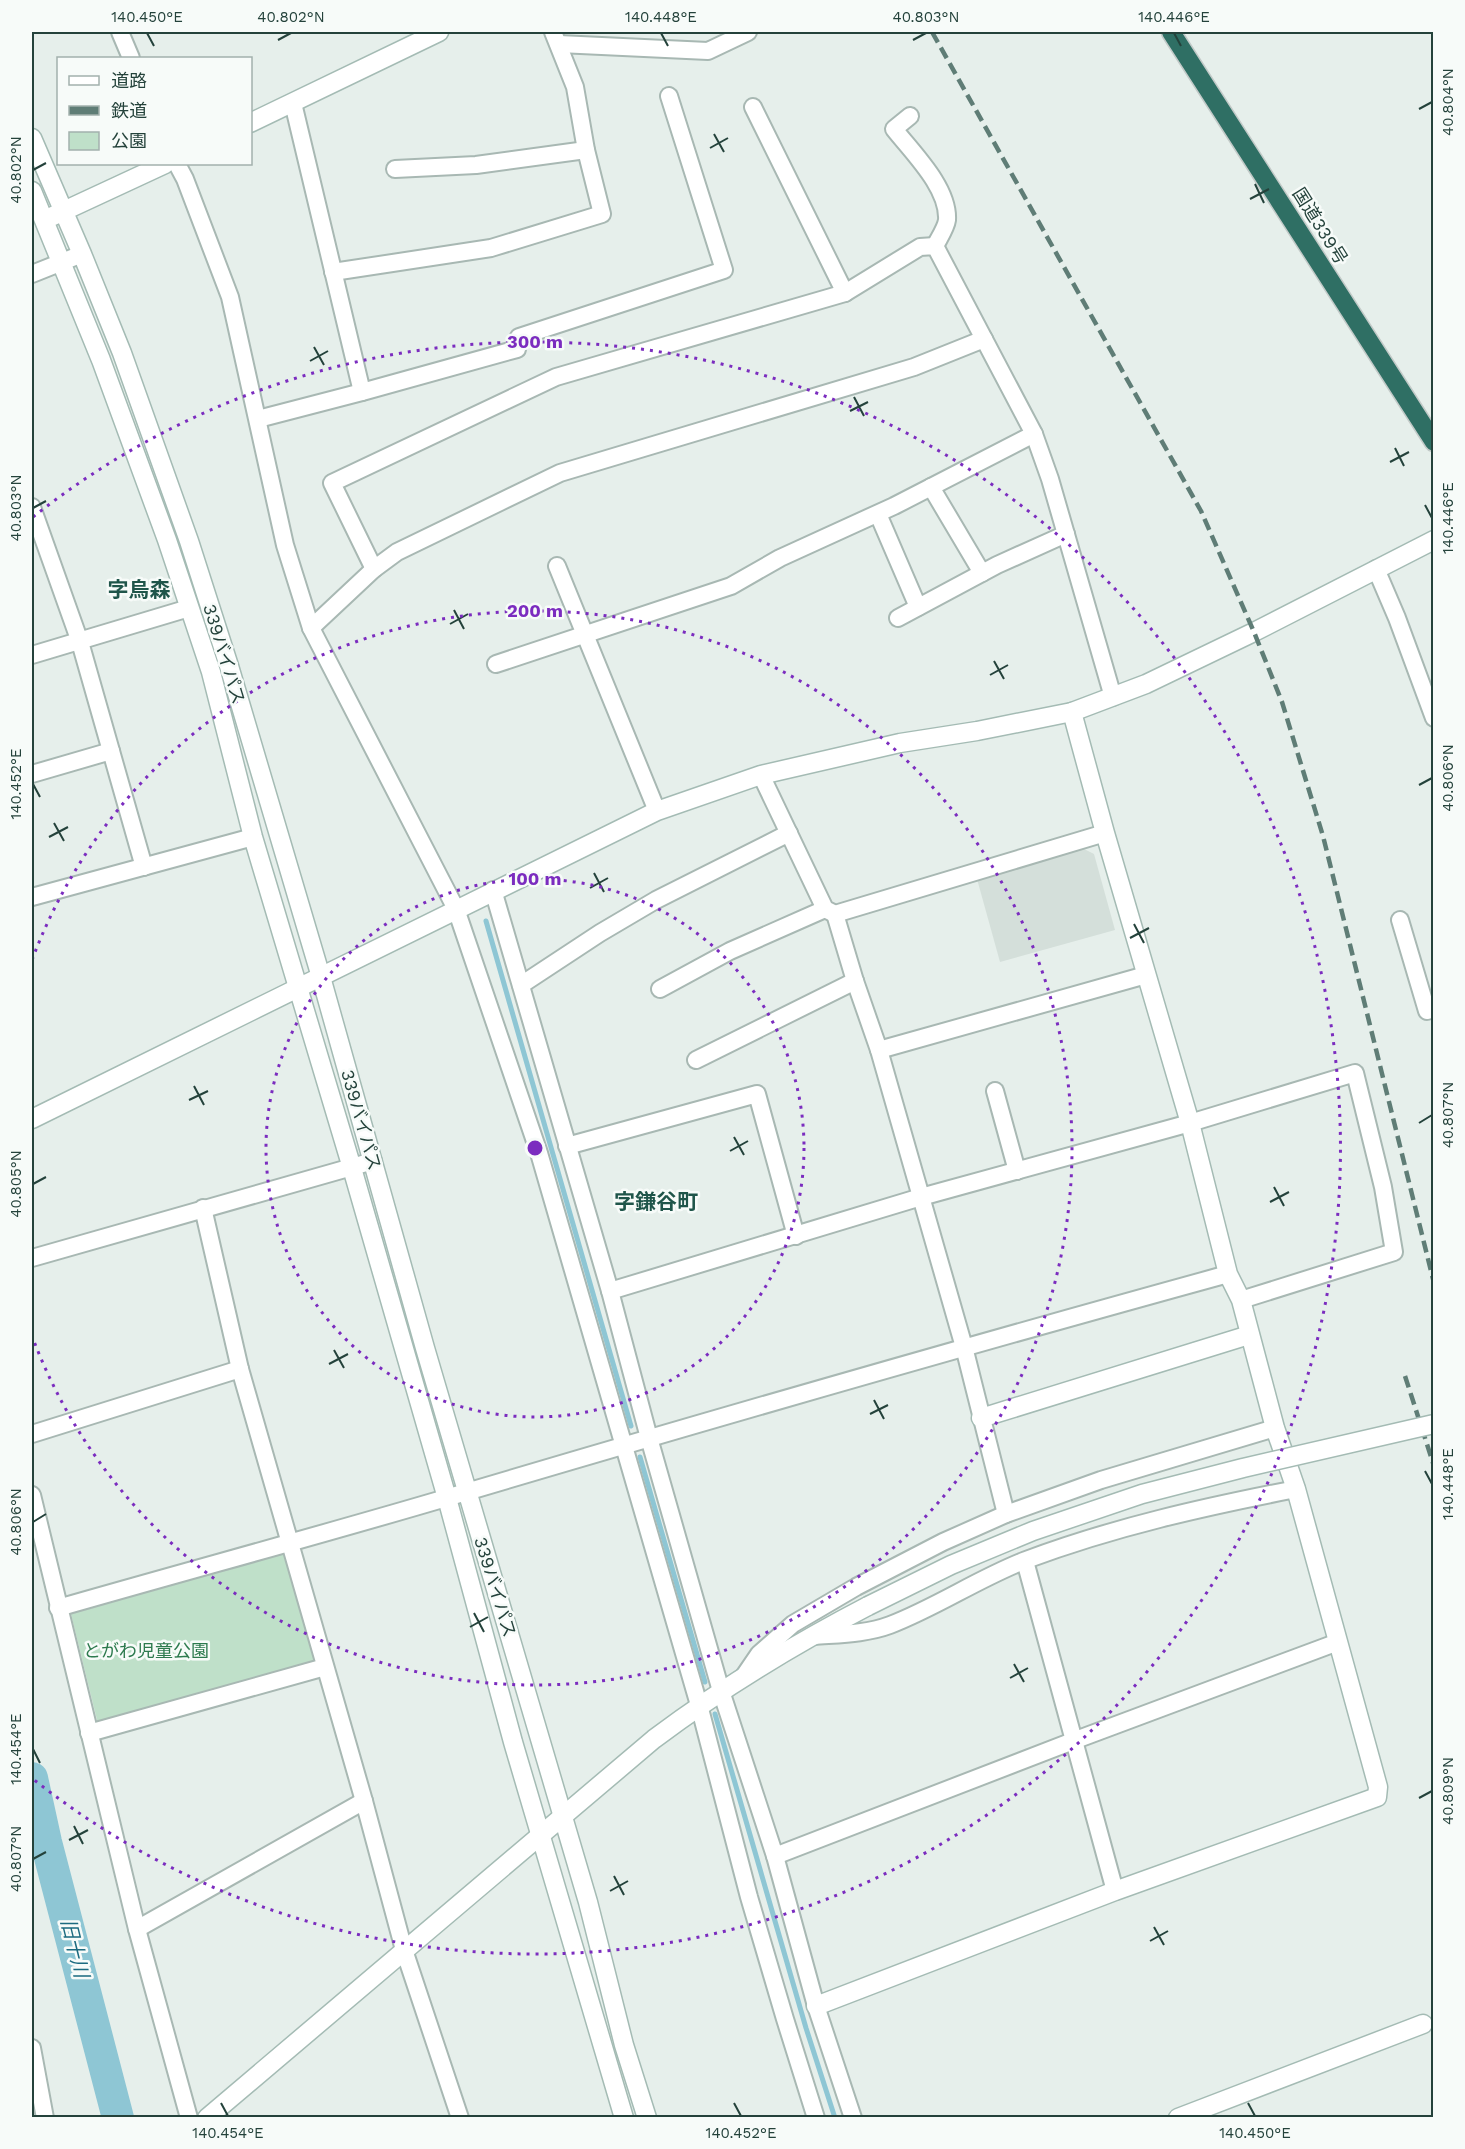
<svg xmlns="http://www.w3.org/2000/svg" width="1465" height="2149" font-family="'Work Sans','Noto Sans JP',sans-serif">
	<rect width="100%" height="100%" fill="#e6efeb"/>
	<polygon fill="#d4dfda" points="1084,849 1094,854 1115,930 1000,962 977,879"/>
	<polygon fill="#bfe0c9" points="283,1553 315,1661 98,1724 71,1614"/>
	<g fill="none" stroke-linecap="round" stroke-linejoin="round">
		<g stroke="#8ec6d4" stroke-width="5">
			<polyline points="486,921 631,1426"/>
			<polyline points="640,1457 705,1682"/>
			<polyline points="715,1714 806,2028 835,2118"/>
		</g>
		<polyline stroke="#8ec6d4" stroke-width="32" points="32,1778 46,1842 118,2118"/>
		<defs>
			<g id="street">
				<polyline points="120,32 131,58"/>
				<polyline points="559,44 708,51 748,32"/>
				<polyline points="753,107 845,293"/>
				<path d="M910,116L894,129C913,153 949,188 947,220C946,228 939,238 935,246"/>
				<polyline points="177,164 185,179 230,297 285,545 311,628 456,909 539,1153 699,1705 749,1897 785,2019 816,2118"/>
				<polyline points="395,169 476,165 586,150"/>
				<polyline points="333,272 491,248 602,214 586,150 575,87 553,32"/>
				<polyline points="32,274 82,254"/>
				<polyline points="362,392 517,349 519,337 724,270 669,96"/>
				<polyline points="258,419 362,392 293,103"/>
				<polyline points="931,487 982,573"/>
				<polyline points="32,507 80,642 144,867"/>
				<polyline points="878,514 918,607"/>
				<polyline points="557,566 657,811"/>
				<polyline points="374,569 332,483 556,377 845,293 920,247 935,246 1034,434 1050,479 1113,697"/>
				<polyline points="1376,569 1397,618 1434,718"/>
				<polyline points="898,618 997,565 1066,534"/>
				<polyline points="311,628 374,569 397,552 560,473 914,367 984,339"/>
				<polyline points="32,655 189,608"/>
				<polyline points="496,664 731,586 780,558 894,506 1034,434"/>
				<polyline points="32,774 111,751"/>
				<polyline points="761,775 825,909 835,914 1105,833"/>
				<polyline points="493,890 610,1291 649,1438 721,1691 775,1856 816,2006 853,2118"/>
				<polyline points="32,897 253,837"/>
				<polyline points="835,914 855,981 879,1050 964,1347 1006,1514"/>
				<polyline points="1400,920 1427,1011 1434,1009"/>
				<polyline points="521,985 600,933 656,900 789,833"/>
				<polyline points="660,989 730,951 825,909"/>
				<polyline points="879,1050 1146,975"/>
				<polyline points="696,1060 855,981"/>
				<polyline points="995,1091 1017,1171"/>
				<polyline points="567,1146 757,1094 796,1236"/>
				<polyline points="203,1208 240,1369 364,1801 404,1950 460,2118"/>
				<polyline points="32,1258 373,1161"/>
				<polyline points="610,1291 921,1197 1190,1123 1355,1073 1383,1187 1394,1252 1241,1300"/>
				<polyline points="32,1434 240,1369"/>
				<polyline points="32,1495 137,1929 189,2118"/>
				<polyline points="1025,1561 1115,1891"/>
				<path d="M58,1608C187,1571 317,1536 446,1498C706,1421 966,1346 1228,1274"/>
				<path d="M814,1636C839,1634 866,1634 890,1625C937,1607 979,1578 1026,1560C1114,1527 1204,1507 1296,1489"/>
				<polyline points="744,1676 759,1654 793,1624 856,1587 943,1542 1006,1514 1101,1480 1275,1428"/>
				<polyline points="89,1733 325,1667"/>
				<polyline points="775,1856 1073,1741 1338,1642"/>
				<polyline points="137,1929 364,1801"/>
				<polyline points="32,2048 45,2118"/>
			</g>
			<g id="secondary">
				<polyline points="250,123 439,32"/>
				<polyline points="32,138 82,254 122,353 189,541 229,666 321,977 425,1348 588,1902 624,2045 647,2118"/>
				<polyline points="32,191 101,360 167,540 211,672 253,837 352,1168 447,1498 513,1742 624,2118"/>
				<polyline points="53,216 165,164"/>
				<polyline points="32,1119 657,811 761,775 900,743 977,731 1072,712 1146,684 1254,632 1434,540"/>
				<polyline points="981,1418 1249,1335"/>
				<polyline points="816,2006 1115,1891 1377,1797 1378,1787 1296,1489 1275,1428 1241,1300 1228,1274 1190,1123 1105,833 1072,712"/>
				<path d="M207,2118L654,1739C722,1688 793,1645 868,1606"/>
				<polyline points="1178,2118 1423,2024"/>
			</g>
			<polyline id="highway" points="1171,32 1434,442"/>
		</defs>
		<use href="#street" stroke="#a8b8b3" stroke-width="20"/>
		<use href="#secondary" stroke="#a4bbb4" stroke-width="21"/>
		<use href="#highway" stroke="#c2cac8" stroke-width="21"/>
		<use href="#street" stroke="#fff" stroke-width="16"/>
		<use href="#secondary" stroke="#fff" stroke-width="18"/>
		<use href="#highway" stroke="#2f6f64" stroke-width="18"/>
		<g stroke="#5f7d76" stroke-width="4.5" stroke-dasharray="12 6" stroke-linecap="butt">
			<polyline points="932,32 1201,511 1254,632 1282,702 1323,836 1434,1283"/>
			<polyline points="1405,1376 1434,1466"/>
		</g>
		<defs>
			<polyline id="secondary-bridge" points="868,1606 951,1565 1033,1531 1142,1494 1243,1468 1434,1424"/>
		</defs>
		<use href="#secondary-bridge" stroke="#a4bbb4" stroke-width="21" stroke-linecap="butt"/>
		<use href="#secondary-bridge" stroke="#fff" stroke-width="18"/>
	</g>
	<path fill="none" stroke="#24423b" stroke-width="2" d="M147,33L154,46M661,33L668,46M1174,33L1181,46M278,40L291,33M913,40L926,33M1419,109L1432,102M714,134L724,152M710,148L728,138M33,170L46,163M1255,184L1264,203M1250,199L1269,189M314,347L324,365M310,361L328,351M854,397L864,416M850,411L868,402M1395,448L1404,466M1390,462L1409,452M1425,505L1432,518M33,508L46,501M454,610L464,629M450,624L468,614M994,661L1004,679M990,675L1008,665M33,784L40,797M1419,785L1432,778M54,823L64,841M49,837L68,827M594,873L604,892M590,888L608,878M1134,924L1144,943M1130,938L1149,928M194,1086L204,1105M189,1100L208,1091M1419,1123L1432,1115M734,1137L744,1155M730,1151L748,1141M33,1184L46,1177M1274,1187L1284,1206M1270,1202L1289,1192M334,1350L344,1368M329,1364L348,1354M874,1400L884,1419M870,1414L888,1405M1425,1471L1432,1484M33,1522L46,1514M474,1613L484,1632M470,1627L488,1617M1014,1664L1024,1682M1010,1678L1028,1668M33,1749L40,1763M1419,1798L1432,1791M74,1826L83,1844M69,1840L88,1830M33,1859L46,1852M614,1876L624,1895M610,1891L628,1881M1154,1927L1164,1945M1150,1941L1168,1931M221,2103L228,2116M734,2103L741,2116M1248,2103L1255,2116"/>
	<g fill="none" stroke="#7b2cbf" stroke-width="3" stroke-dasharray="3 6">
		<circle cx="535" cy="1148" r="269"/>
		<path d="M32 960A537 537 0 1 1 32 1336"/>
		<path d="M33 517A806 806 0 1 1 33 1779"/>
	</g>
	<g text-anchor="middle" stroke-width="5" stroke-linejoin="round" paint-order="stroke">
		<g font-size="18" fill="#24423b" stroke="#f7fbf9">
			<text transform="translate(1320 226) rotate(58)" y="6">国道339号</text>
			<text transform="translate(224 654) rotate(73)" y="6">339バイパス</text>
			<text transform="translate(361 1120) rotate(74)" y="6">339バイパス</text>
			<text transform="translate(495 1587) rotate(73)" y="6">339バイパス</text>
		</g>
		<g font-size="18" fill="#2d7a4e" stroke="#f7fbf9">
			<text x="146" y="1657">とがわ児童公園</text>
		</g>
		<g font-size="20" font-style="italic" fill="#1c6b80" stroke="#f7fbf9">
			<text transform="translate(75 1948) rotate(76)" y="7">旧十川</text>
		</g>
		<g font-size="21" font-weight="bold" fill="#1f554a" stroke="#f7fbf9">
			<text x="139" y="597">字烏森</text>
			<text x="656" y="1209">字鎌谷町</text>
		</g>
	</g>
	<circle cx="535" cy="1148" r="9" fill="#7b2cbf" stroke="#f7fbf9" stroke-width="3"/>
	<g font-size="18" text-anchor="middle" font-weight="bold" fill="#7b2cbf" stroke="#f7fbf9" stroke-width="5" stroke-linejoin="round" paint-order="stroke">
		<text x="535" y="348">300 m</text>
		<text x="535" y="617">200 m</text>
		<text x="535" y="885">100 m</text>
	</g>
	<rect width="1465" height="2149" fill="none" stroke="#f7fbf9" stroke-width="66"/>
	<rect x="57" y="57" width="195" height="108" fill="#f7fbf9" stroke="#a3b1ad" stroke-width="1.5"/>
	<rect x="69" y="76" width="30" height="9" fill="#ffffff" stroke="#a3b1ad" stroke-width="1.5"/>
	<text x="111" y="87" font-size="18" fill="#24423b">道路</text>
	<rect x="69" y="106" width="30" height="9" fill="#5f7d76" stroke="#a3b1ad" stroke-width="1.5"/>
	<text x="111" y="117" font-size="18" fill="#24423b">鉄道</text>
	<rect x="69" y="132" width="30" height="18" fill="#bfe0c9" stroke="#a3b1ad" stroke-width="1.5"/>
	<text x="111" y="147" font-size="18" fill="#24423b">公園</text>
	<rect x="33" y="33" width="1399" height="2083" fill="none" stroke="#24423b" stroke-width="2"/>
	<g font-size="15" text-anchor="middle" fill="#24423b">
		<text x="147" y="22">140.450°E</text>
		<text x="291" y="22">40.802°N</text>
		<text x="661" y="22">140.448°E</text>
		<text x="926" y="22">40.803°N</text>
		<text x="1174" y="22">140.446°E</text>
		<text transform="translate(1448 102) rotate(-90)" y="5">40.804°N</text>
		<text transform="translate(16 170) rotate(-90)" y="5">40.802°N</text>
		<text transform="translate(16 508) rotate(-90)" y="5">40.803°N</text>
		<text transform="translate(1448 518) rotate(-90)" y="5">140.446°E</text>
		<text transform="translate(1448 778) rotate(-90)" y="5">40.806°N</text>
		<text transform="translate(16 784) rotate(-90)" y="5">140.452°E</text>
		<text transform="translate(1448 1115) rotate(-90)" y="5">40.807°N</text>
		<text transform="translate(16 1184) rotate(-90)" y="5">40.805°N</text>
		<text transform="translate(1448 1484) rotate(-90)" y="5">140.448°E</text>
		<text transform="translate(16 1522) rotate(-90)" y="5">40.806°N</text>
		<text transform="translate(16 1749) rotate(-90)" y="5">140.454°E</text>
		<text transform="translate(1448 1791) rotate(-90)" y="5">40.809°N</text>
		<text transform="translate(16 1859) rotate(-90)" y="5">40.807°N</text>
		<text x="228" y="2138">140.454°E</text>
		<text x="741" y="2138">140.452°E</text>
		<text x="1255" y="2138">140.450°E</text>
	</g>
</svg>
